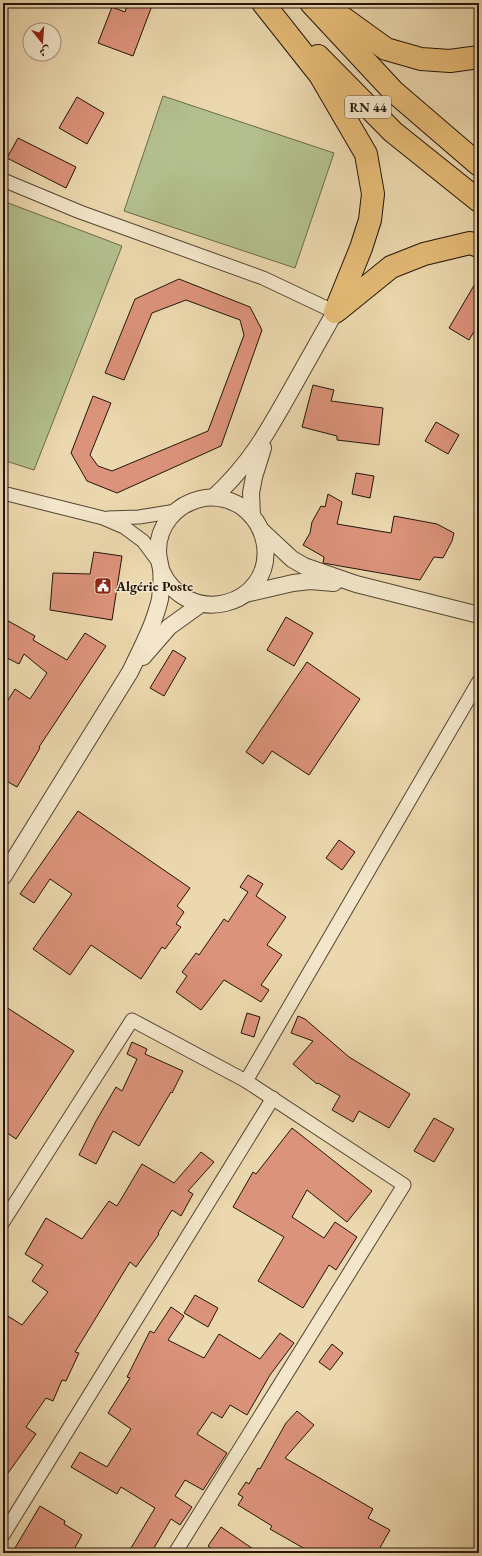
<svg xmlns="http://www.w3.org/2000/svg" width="482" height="1556" font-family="'EB Garamond',Amiri,serif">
	<rect width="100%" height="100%" fill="#ecd8ae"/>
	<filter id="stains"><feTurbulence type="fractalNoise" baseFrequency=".005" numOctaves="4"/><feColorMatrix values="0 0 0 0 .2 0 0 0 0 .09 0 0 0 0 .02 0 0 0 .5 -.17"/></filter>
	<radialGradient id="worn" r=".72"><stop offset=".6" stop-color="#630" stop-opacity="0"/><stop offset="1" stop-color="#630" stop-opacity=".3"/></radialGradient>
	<g fill="#b3c08e" stroke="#6a6a4d">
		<polygon points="163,96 334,153 295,268 124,211"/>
		<polygon points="3,201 122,246 34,470 3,460"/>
	</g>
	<g fill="#dc937b" stroke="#22140c">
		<polygon points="128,3 153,3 133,56 98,43 112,7 125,12"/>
		<polygon points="77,97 104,113 87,144 59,128"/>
		<polygon points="18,138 76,167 66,188 7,158"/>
		<polygon points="479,277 479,323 469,340 449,328"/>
		<polygon points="179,279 250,307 262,330 221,446 117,493 87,481 71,453 93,396 111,403 90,455 98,466 112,471 208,431 244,335 240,320 186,300 152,313 124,380 105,373 135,299"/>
		<polygon points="313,385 334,390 331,401 383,408 379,445 337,440 337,436 302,427"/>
		<polygon points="436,422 459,435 448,454 425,441"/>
		<polygon points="356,473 374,476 370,498 352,494"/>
		<polygon points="328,494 342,502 337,524 391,533 394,516 437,524 454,533 452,541 443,558 434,557 420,580 323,563 324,557 303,545 310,533 312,522 321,506 325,507"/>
		<polygon points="94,552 122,556 112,620 50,610 53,573 90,574"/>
		<polygon points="286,617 313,633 294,666 267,650"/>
		<polygon points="3,618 35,636 33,640 67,660 85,633 106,646 39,747 40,748 17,787 3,779 3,708 15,689 30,699 47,673 24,654 19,664 3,656"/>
		<polygon points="173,650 186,658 164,696 150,688"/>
		<polygon points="307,662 360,699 309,775 272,751 263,764 246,752"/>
		<polygon points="78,811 190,888 177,906 184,912 176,924 181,927 165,949 162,947 141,979 91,945 70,975 33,949 72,894 50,879 34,903 20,894"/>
		<polygon points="339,840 355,852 342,870 326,858"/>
		<polygon points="248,875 263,884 256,896 286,917 267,945 282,955 261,985 269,990 261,1002 224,980 201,1010 176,992 187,976 182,972 196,953 199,955 224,919 228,922 248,892 240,887"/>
		<polygon points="3,1005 74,1051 16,1139 3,1130"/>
		<polygon points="247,1013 260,1017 254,1037 241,1033"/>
		<polygon points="298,1016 305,1019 349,1057 410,1094 389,1128 359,1111 353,1122 332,1110 340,1096 318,1083 317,1084 293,1064 313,1041 291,1033"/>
		<polygon points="132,1042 147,1049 145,1054 183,1071 172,1093 171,1092 139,1146 113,1131 96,1164 79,1155 96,1121 116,1087 122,1091 137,1059 127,1054"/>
		<polygon points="434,1118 454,1129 434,1162 414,1151"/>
		<polygon points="292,1128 372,1191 347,1222 307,1190 292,1217 324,1238 335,1222 357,1237 336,1270 329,1265 303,1308 258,1281 284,1237 233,1207 253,1172 256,1174"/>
		<polygon points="201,1152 214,1162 188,1191 193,1194 181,1216 172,1210 158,1233 159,1234 136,1267 130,1262 75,1352 79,1353 66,1381 62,1380 53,1401 46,1398 26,1427 36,1434 3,1480 3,1313 22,1325 48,1292 32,1281 43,1265 25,1254 46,1218 82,1239 109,1201 117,1206 142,1164 174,1183"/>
		<polygon points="195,1295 218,1308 208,1327 184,1313"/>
		<polygon points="171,1307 184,1316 168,1340 204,1358 219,1334 260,1359 280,1333 294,1343 270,1375 247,1415 230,1405 222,1418 212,1412 197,1434 227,1453 203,1490 185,1480 175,1496 192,1507 180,1525 171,1519 151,1553 128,1553 155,1508 121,1487 117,1494 71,1467 80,1452 107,1467 131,1429 108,1413 130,1378 127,1377 150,1331 154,1333"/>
		<polygon points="332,1344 343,1353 330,1370 319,1362"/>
		<polygon points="297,1411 314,1425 285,1458 373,1509 368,1518 390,1530 377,1553 312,1553 270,1529 272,1526 238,1505 243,1497 238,1494 246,1482 249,1484 258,1468 260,1469 286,1423"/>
		<polygon points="40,1506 65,1521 64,1524 82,1535 72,1553 12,1553"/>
		<polygon points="221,1527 259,1553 217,1553 208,1546"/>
	</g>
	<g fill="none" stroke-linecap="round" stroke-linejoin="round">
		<defs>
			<g id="minor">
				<polyline points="3,180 80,212 263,278 335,312"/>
				<polyline points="3,493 103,518 124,527 143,541 158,561"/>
				<polyline points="108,518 139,517 176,511"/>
				<polyline points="246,1081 479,681"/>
				<polyline points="3,1222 132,1020 246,1081 404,1185 175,1553"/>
				<polyline points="3,1535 273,1098"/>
			</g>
			<g id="tertiary">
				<path d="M214,497C249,465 267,433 290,392C305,365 320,339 335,312"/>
				<polyline points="252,516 251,493 254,477 263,448"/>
				<polyline points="262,531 292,559 304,566 356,584 479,615"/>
				<polyline points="245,594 293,583 310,581 334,583"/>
				<polyline points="143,657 169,627 201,604"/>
				<path d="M3,877L130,672C141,649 154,625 160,599C161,591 162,578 161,569C160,563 158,558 158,551C158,526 175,505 200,499C216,495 235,500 247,511C257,520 263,532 265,545C273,607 187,629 161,570"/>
			</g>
			<g id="trunk">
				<polyline points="263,3 320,75 366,154 373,194 370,220 361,248 335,312"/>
				<polyline points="311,3 393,91 479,165"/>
				<polyline points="332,10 386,49 421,59 450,61 479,57"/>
				<polyline points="318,56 393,132 479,201"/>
				<polyline points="338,310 391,267 424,254 470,243 479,246"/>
			</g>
		</defs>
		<use href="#minor" stroke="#544534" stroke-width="15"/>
		<use href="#tertiary" stroke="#544534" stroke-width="18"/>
		<use href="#trunk" stroke="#22140c" stroke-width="24"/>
		<use href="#minor" stroke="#f3e6ca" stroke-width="13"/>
		<use href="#tertiary" stroke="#f3e6ca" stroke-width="16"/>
		<use href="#trunk" stroke="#e6bc77" stroke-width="22"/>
	</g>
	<defs>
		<symbol id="civic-square" viewBox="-11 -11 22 22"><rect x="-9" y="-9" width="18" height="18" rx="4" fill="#8f2418" stroke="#f3e6ca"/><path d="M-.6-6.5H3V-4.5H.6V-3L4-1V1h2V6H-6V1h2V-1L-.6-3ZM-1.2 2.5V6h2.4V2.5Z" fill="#fff"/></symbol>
	</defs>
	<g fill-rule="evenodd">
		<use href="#civic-square" x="93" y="576" width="20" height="20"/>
	</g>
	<g text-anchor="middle" stroke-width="3" stroke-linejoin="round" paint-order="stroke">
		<rect fill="#f3e6ca" stroke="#615345" stroke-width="1" x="345" y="96" width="46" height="22" rx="3"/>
		<g font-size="13" font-weight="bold" fill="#22140c">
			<text x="368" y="112">RN 44</text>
		</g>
		<g font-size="14" font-weight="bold" fill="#22140c" stroke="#f3e6ca" text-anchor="start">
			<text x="116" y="591">Algérie Poste</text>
		</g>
	</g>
	<rect width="482" height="1556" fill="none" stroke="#ecd8ae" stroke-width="16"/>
	<rect x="4" y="4" width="474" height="1548" fill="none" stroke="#22140c" stroke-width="2"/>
	<rect x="8" y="8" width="466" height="1540" fill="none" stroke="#22140c"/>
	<g transform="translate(42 42) rotate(163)"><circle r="19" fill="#f3e6ca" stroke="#9f927e"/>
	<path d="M0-3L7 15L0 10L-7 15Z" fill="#8f2418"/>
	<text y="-6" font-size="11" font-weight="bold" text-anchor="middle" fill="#22140c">ش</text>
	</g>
	<rect width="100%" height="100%" filter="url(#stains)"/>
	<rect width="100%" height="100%" fill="url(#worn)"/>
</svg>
